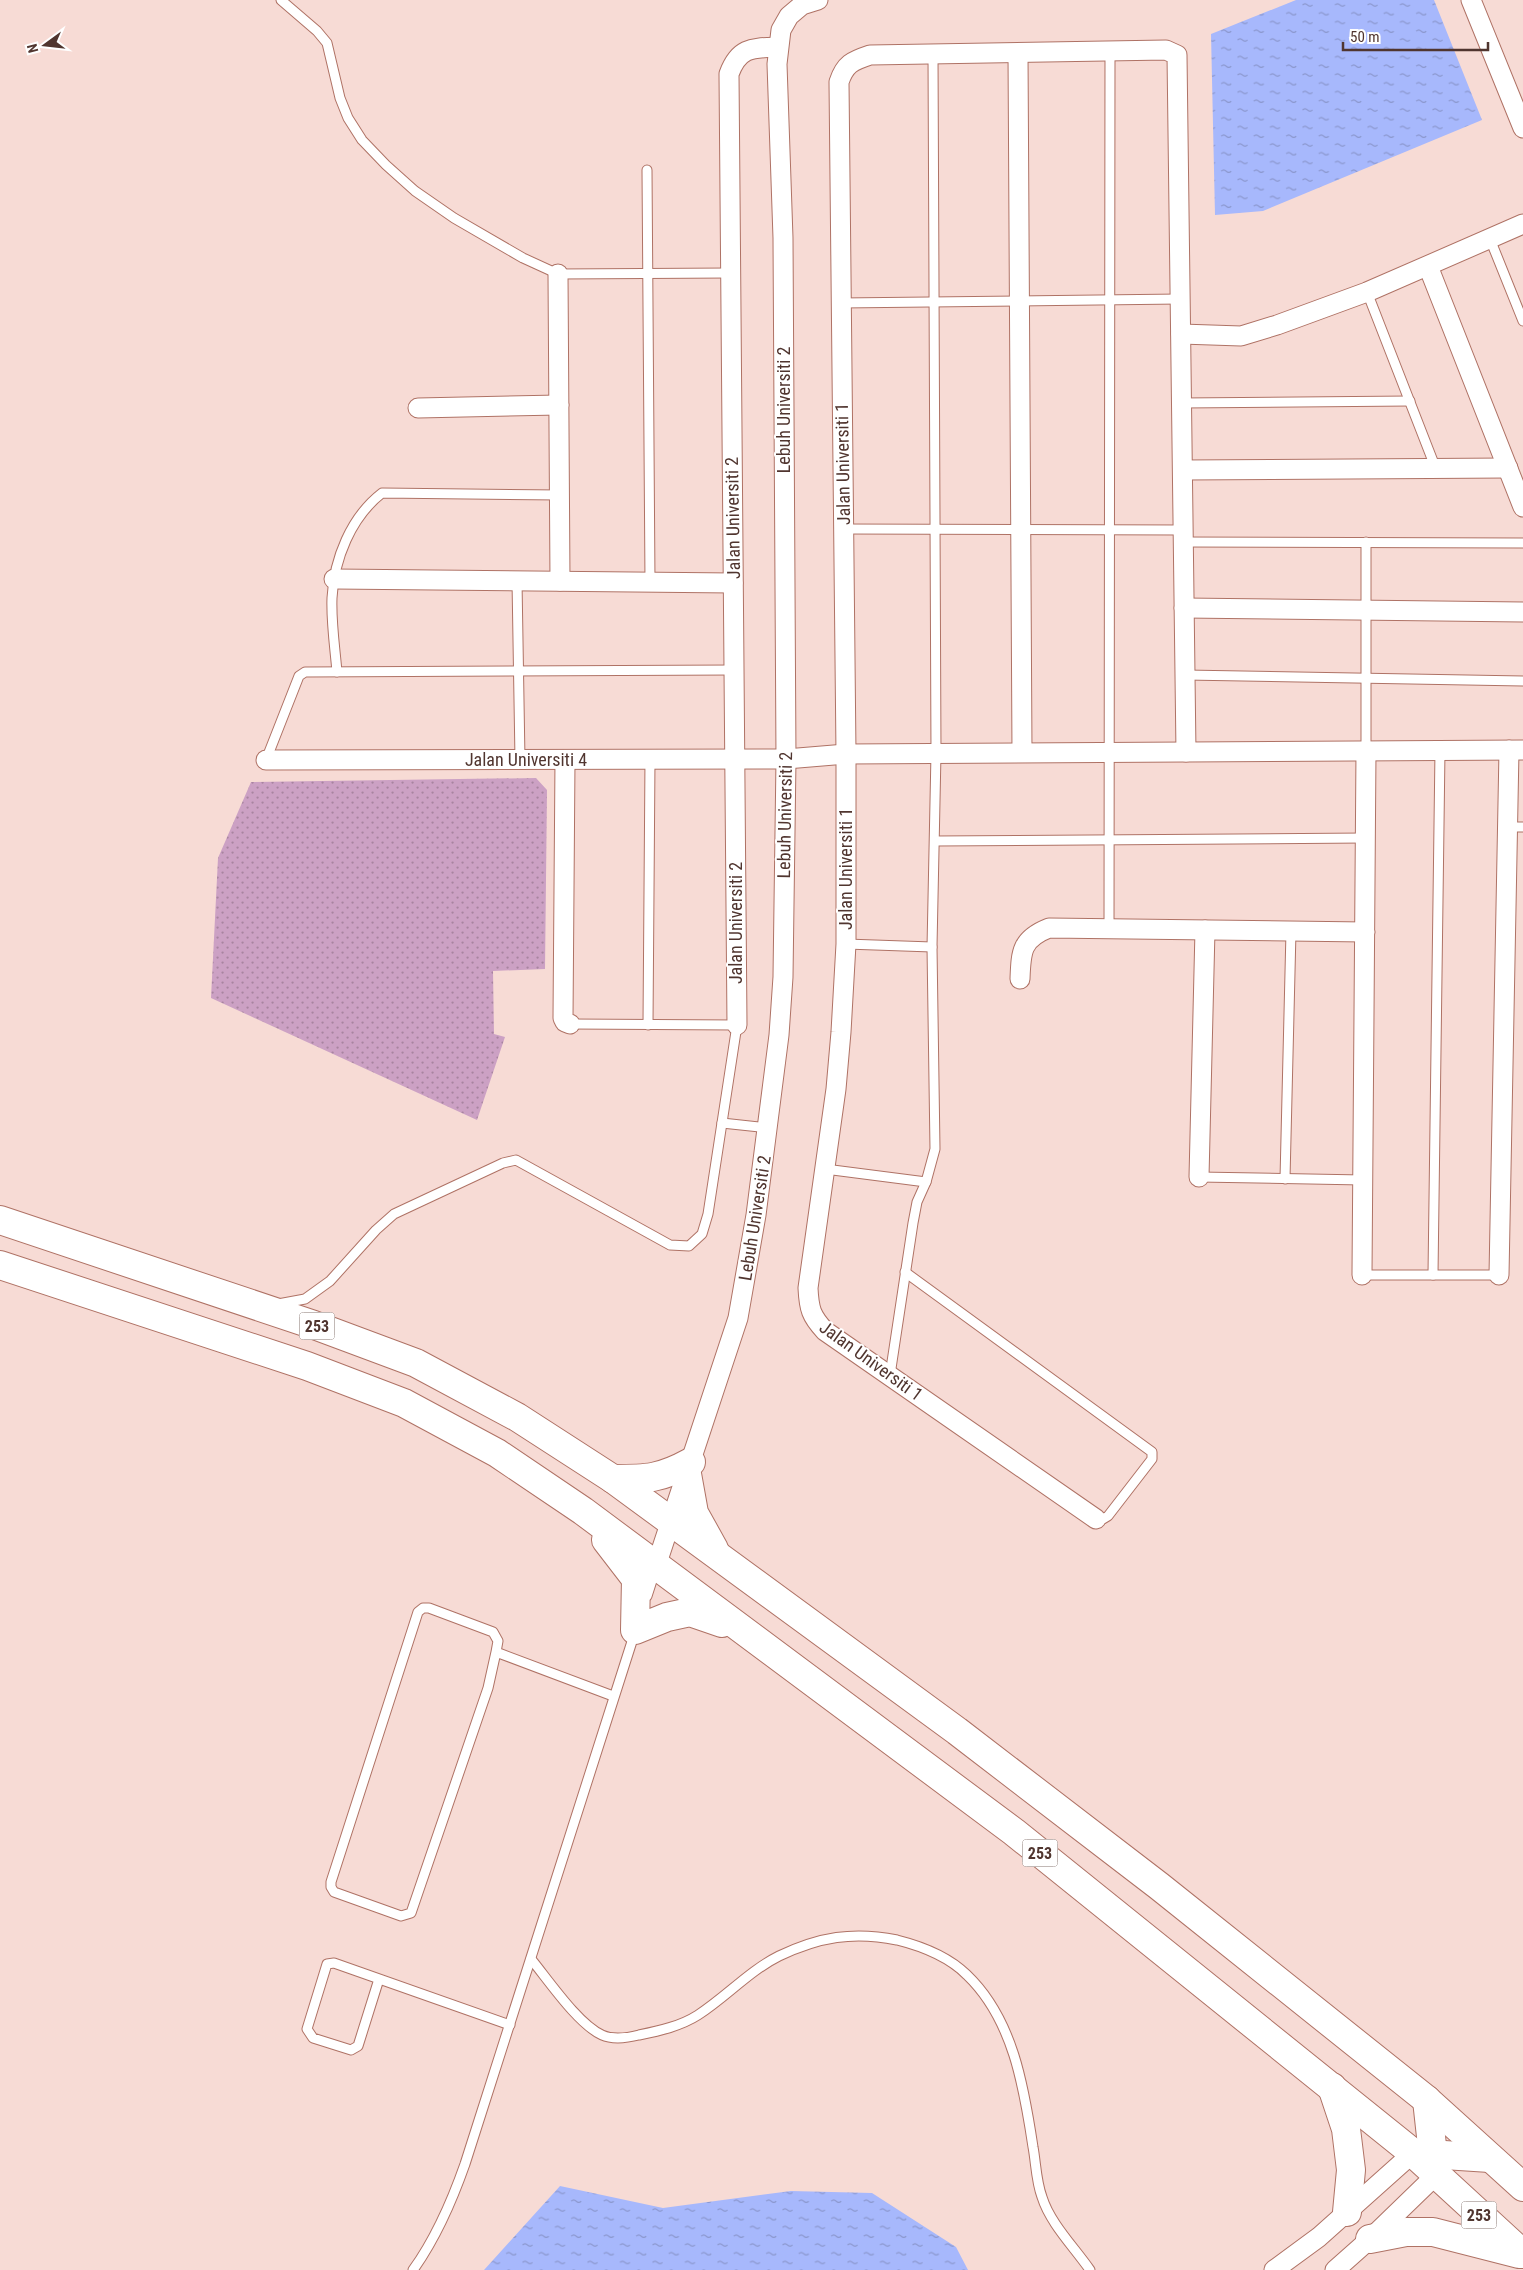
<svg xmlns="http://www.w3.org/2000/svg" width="1523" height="2270" font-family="'Roboto Condensed',sans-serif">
	<defs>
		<pattern id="park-dots" width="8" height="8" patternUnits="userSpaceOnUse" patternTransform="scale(1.25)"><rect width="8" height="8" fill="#cca1c4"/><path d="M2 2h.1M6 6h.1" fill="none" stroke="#a884a0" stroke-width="1.8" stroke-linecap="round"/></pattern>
		<pattern id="water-ripples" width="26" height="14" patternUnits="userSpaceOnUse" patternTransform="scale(1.25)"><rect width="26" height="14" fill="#a7b8fc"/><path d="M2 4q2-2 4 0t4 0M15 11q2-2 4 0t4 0" fill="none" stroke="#8a96cc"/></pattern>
	</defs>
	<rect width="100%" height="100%" fill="#f7dbd5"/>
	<polygon fill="url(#park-dots)" points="536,778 547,790 545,969 493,971 494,1034 505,1037 477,1120 211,998 218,858 251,782"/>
	<g fill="url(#water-ripples)">
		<polygon points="1296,0 1434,0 1482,120 1263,211 1215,215 1211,34"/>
		<polygon points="560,2186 663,2208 791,2191 872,2193 956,2247 968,2270 484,2270"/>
	</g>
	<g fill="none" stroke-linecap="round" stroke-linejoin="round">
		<defs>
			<g id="service">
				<polyline points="281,0 317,31 327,43 340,98 348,118 362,140 386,165 415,191 454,218 523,258 558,274 730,273"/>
				<polyline points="647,170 650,582"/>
				<polyline points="1490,239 1523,321"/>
				<polyline points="1367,292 1436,469"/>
				<polyline points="841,303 1180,299"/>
				<polyline points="1182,403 1410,401"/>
				<polyline points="844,529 1183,530"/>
				<polyline points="1183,542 1523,543"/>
				<polyline points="1366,542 1366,751"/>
				<polyline points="517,581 520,760"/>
				<path d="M337,672C335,648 331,622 332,598C334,559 351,517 382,493L560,495"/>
				<polyline points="1185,675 1523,681"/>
				<polyline points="266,760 299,676 305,672 734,670"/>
				<polyline points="1507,827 1523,827"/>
				<polyline points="935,841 1365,838"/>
				<polyline points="1109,929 1110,51"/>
				<polyline points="846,944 932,947"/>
				<polyline points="648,1025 650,759"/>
				<polyline points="722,1123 769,1128"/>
				<polyline points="825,1169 926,1182"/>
				<polyline points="1199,1177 1363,1180"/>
				<polyline points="1285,1179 1291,931"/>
				<polyline points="905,1272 1152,1452 1152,1459 1108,1516 1103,1519 1096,1519"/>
				<polyline points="1362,1275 1499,1275"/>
				<polyline points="1433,1275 1440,750"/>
				<polyline points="278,1304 305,1299 330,1281 376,1230 394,1214 503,1163 516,1160 670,1245 689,1246 702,1234 708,1214 737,1025 570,1024"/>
				<polyline points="890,1375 913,1223 917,1202 926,1182 935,1149 932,947 936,753 933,54"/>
				<polyline points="647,1596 656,1568"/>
				<polyline points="496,1652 498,1641 493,1632 429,1608 423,1608 418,1612 331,1882 331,1887 334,1892 401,1916 411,1913 488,1688 496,1652 613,1696"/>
				<path d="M531,1959C549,1981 578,2024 602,2035C613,2040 627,2038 639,2035C659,2031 681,2026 698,2015C726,1997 749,1971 779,1956C819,1937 853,1931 897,1940C921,1946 949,1957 967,1975C1013,2019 1024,2087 1033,2147C1036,2163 1036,2181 1042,2197C1050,2223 1074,2247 1090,2270"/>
				<polyline points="379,1979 358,2046 351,2050 313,2038 307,2029 327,1964 334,1963 510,2025"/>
				<path d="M413,2270C436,2238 452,2201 465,2164L635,1632"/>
			</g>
			<g id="minor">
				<polyline points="1471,0 1523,128"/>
				<polyline points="1018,53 1022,752"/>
				<polyline points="1428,266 1523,507"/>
				<polyline points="558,274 560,581"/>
				<polyline points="1181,334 1241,336 1277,325 1367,292 1523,224"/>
				<polyline points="418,408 559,405"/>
				<polyline points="1183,470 1508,468"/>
				<polyline points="334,579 733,583"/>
				<polyline points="1184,608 1523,612"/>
				<polyline points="266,760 786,759 846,754 1523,750"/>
				<polyline points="565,760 563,1018 565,1022 570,1024"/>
				<path d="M1020,979C1021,952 1021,939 1049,928L1365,932"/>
				<path d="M737,1025L729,74C739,47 752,48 778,47"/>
				<polyline points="1199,1177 1205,930"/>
				<polyline points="1362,1275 1366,751"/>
				<polyline points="1499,1275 1509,750"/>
				<path d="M1096,1519L825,1331C811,1316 809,1309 808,1288L836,1089L841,1032L846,944V754L839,82C845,64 852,61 870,55L1166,50L1177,55L1186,752"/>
				<polyline points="656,1566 738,1318 756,1215 779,1035 783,977 786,759 783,238 777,64 781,30 789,16 802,5 818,0"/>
				<polyline points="1274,2270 1319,2237 1413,2153"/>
				<polyline points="1335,2270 1370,2239 1435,2176"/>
			</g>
			<g id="primary">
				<polyline points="0,1220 314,1325 416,1363 517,1417 613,1479 957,1731 1159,1886 1427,2100 1523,2187"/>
				<polyline points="0,1265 307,1366 404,1403 497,1453 583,1511 1014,1832 1413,2153 1523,2254"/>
				<polyline points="687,1474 694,1513 714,1549"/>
				<path d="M613,1479C647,1479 660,1479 691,1462"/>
				<polyline points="606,1540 636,1579 635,1630 667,1617 690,1612 722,1623"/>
				<polyline points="1332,2087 1346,2129 1351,2170 1347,2212"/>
				<polyline points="1427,2100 1435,2173"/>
				<polyline points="1413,2153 1490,2158"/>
				<polyline points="1370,2239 1406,2232 1433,2232 1519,2254"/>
			</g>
		</defs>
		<use href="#service" stroke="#af7265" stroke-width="11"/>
		<use href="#minor" stroke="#af7265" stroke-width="21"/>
		<use href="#primary" stroke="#af7265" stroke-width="30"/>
		<use href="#service" stroke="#fff" stroke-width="9"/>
		<use href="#minor" stroke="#fff" stroke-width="19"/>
		<use href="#primary" stroke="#fff" stroke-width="28"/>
	</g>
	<g text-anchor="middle" stroke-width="4" stroke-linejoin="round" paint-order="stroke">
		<g fill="#fff" stroke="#84726d" stroke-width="1">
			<rect x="299.5" y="1312.5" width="35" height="27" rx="4"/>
			<rect x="1022.5" y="1839.5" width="35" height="27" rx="4"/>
			<rect x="1461.5" y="2201.5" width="35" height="27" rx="4"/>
		</g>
		<g font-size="16" font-weight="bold" fill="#50352f">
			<text x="317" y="1332">253</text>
			<text x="1040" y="1859">253</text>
			<text x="1479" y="2221">253</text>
		</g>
		<g font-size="18" fill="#50352f" stroke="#fff">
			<text transform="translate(784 410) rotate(-90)" y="6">Lebuh Universiti 2</text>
			<text transform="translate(843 464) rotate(-91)" y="6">Jalan Universiti 1</text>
			<text transform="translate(733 518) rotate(-91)" y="6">Jalan Universiti 2</text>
			<text x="526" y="766">Jalan Universiti 4</text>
			<text transform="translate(785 815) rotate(-89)" y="6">Lebuh Universiti 2</text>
			<text transform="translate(846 869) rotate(-90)" y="6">Jalan Universiti 1</text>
			<text transform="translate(736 923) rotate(-90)" y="6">Jalan Universiti 2</text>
			<text transform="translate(755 1218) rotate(-81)" y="6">Lebuh Universiti 2</text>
			<text transform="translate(871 1361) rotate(36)" y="6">Jalan Universiti 1</text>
		</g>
	</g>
	<g transform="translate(45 45) rotate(255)" stroke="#ffffff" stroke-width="4" paint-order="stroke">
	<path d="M0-4L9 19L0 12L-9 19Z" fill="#50352f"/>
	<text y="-8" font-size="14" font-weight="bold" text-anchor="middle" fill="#50352f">N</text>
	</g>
	<path d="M1343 42v8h145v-8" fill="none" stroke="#50352f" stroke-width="2.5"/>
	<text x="1350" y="42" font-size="15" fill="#50352f" stroke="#ffffff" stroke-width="4" paint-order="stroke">50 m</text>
</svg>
